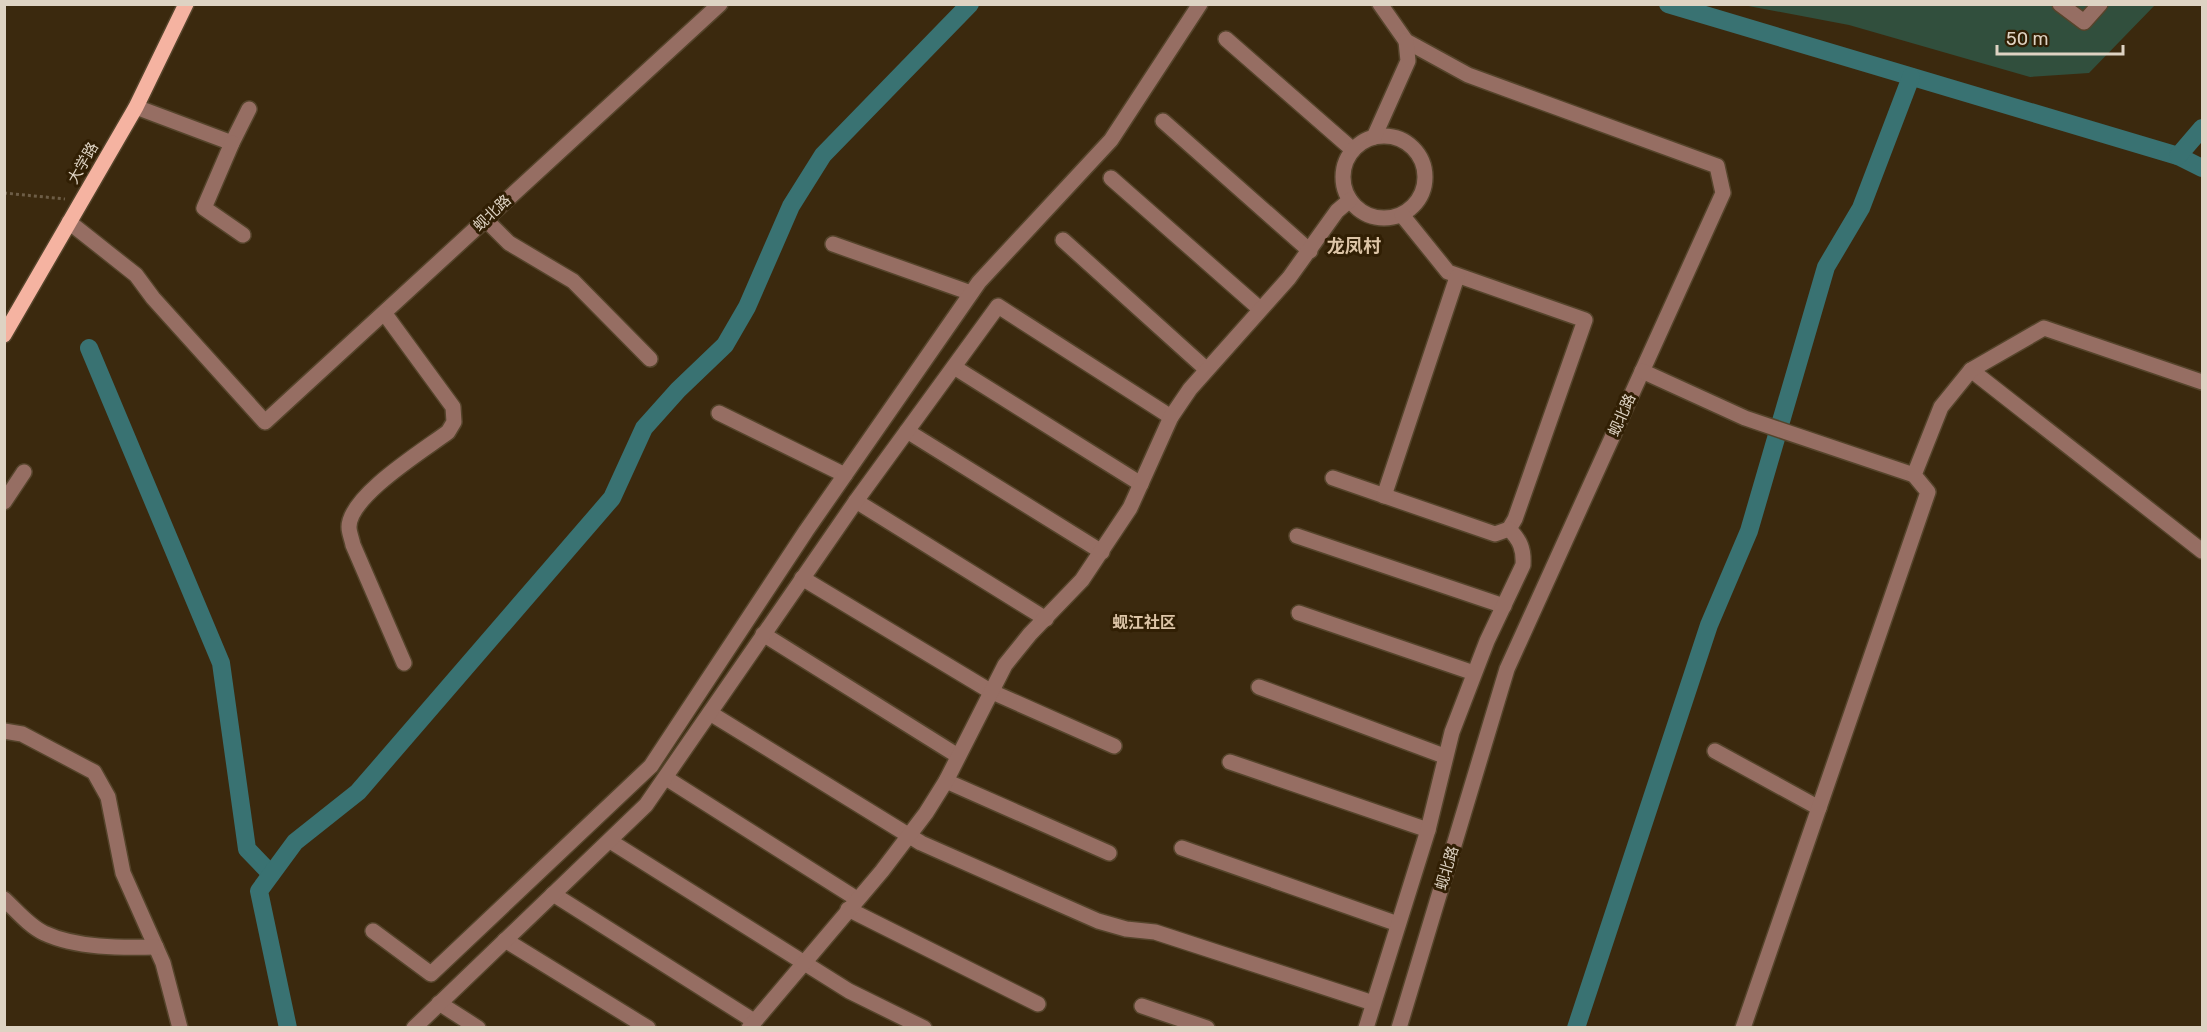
<svg xmlns="http://www.w3.org/2000/svg" width="2207" height="1032" font-family="Rubik,'Noto Sans SC',sans-serif">
	<rect width="100%" height="100%" fill="#3b290e"/>
	<polygon fill="#314f3d" points="1743,5 2155,5 2089,73 2030,77 1849,25"/>
	<g fill="none" stroke-linecap="round" stroke-linejoin="round">
		<g stroke="#397272" stroke-width="18">
			<polyline points="1668,4 2178,156 2202,168"/>
			<polyline points="2178,156 2202,128"/>
			<polyline points="89,348 221,663 247,849 271,874"/>
			<polyline points="288,1028 259,891 295,842 358,792 612,498 644,428 678,390 725,345 747,307 791,206 823,155 970,4"/>
			<polyline points="1576,1028 1709,625 1749,531 1826,267 1861,208 1911,77"/>
		</g>
		<defs>
			<g id="minor">
				<polyline points="1380,4 1406,41 1468,75 1717,166 1723,193 1507,669 1399,1028"/>
				<polyline points="2060,4 2084,22 2100,4"/>
				<polyline points="1226,39 1353,150"/>
				<polyline points="136,107 232,143 249,109"/>
				<polyline points="1163,121 1310,251"/>
				<circle cx="1384" cy="177" r="41"/>
				<polyline points="1374,137 1408,61 1406,41"/>
				<polyline points="232,143 204,208 243,235"/>
				<polyline points="1111,178 1260,309"/>
				<polyline points="486,220 509,243 573,281 650,359"/>
				<polyline points="69,222 136,275 153,298 265,422 720,4"/>
				<polyline points="1063,240 1206,369"/>
				<polyline points="833,244 971,293"/>
				<path d="M385,314L453,407L454,422L448,432C424,450 349,496 349,527C349,533 352,539 353,545L404,663"/>
				<polyline points="954,367 1141,484"/>
				<polyline points="1971,370 2202,551"/>
				<polyline points="1642,371 1745,418 1914,475"/>
				<polyline points="719,413 845,475"/>
				<polyline points="907,431 1102,552"/>
				<polyline points="1333,478 1495,534 1509,529 1515,519 1585,320 1448,272 1402,215"/>
				<polyline points="1384,496 1457,277"/>
				<polyline points="856,501 1046,619"/>
				<polyline points="4,502 24,472"/>
				<polyline points="1297,536 1504,606"/>
				<polyline points="802,578 990,691 1114,746"/>
				<polyline points="1299,613 1474,673"/>
				<polyline points="763,634 958,756"/>
				<polyline points="1259,687 1444,756"/>
				<polyline points="710,713 921,843 1098,921 1126,929 1155,932 1373,1003"/>
				<polyline points="4,731 22,734 94,772 108,797 123,873 163,963 180,1028"/>
				<polyline points="1715,751 1819,808"/>
				<polyline points="1230,762 1428,830"/>
				<polyline points="666,778 857,899"/>
				<polyline points="946,781 1109,853"/>
				<polyline points="610,841 849,991 924,1028"/>
				<polyline points="1182,848 1398,924"/>
				<polyline points="553,894 754,1021"/>
				<path d="M4,899C16,910 29,926 44,933C76,948 121,948 156,947"/>
				<polyline points="848,909 1038,1004"/>
				<polyline points="373,931 431,974 651,766 806,531 979,282 1111,140 1200,4"/>
				<polyline points="505,940 648,1028"/>
				<polyline points="439,1003 478,1028"/>
				<polyline points="1142,1006 1207,1028"/>
				<polyline points="414,1028 646,805 856,501 998,306 1171,417"/>
				<polyline points="749,1028 882,871 926,813 946,781 1005,665 1030,634 1082,580 1130,508 1171,417 1190,389 1289,278 1337,211 1350,200"/>
				<path d="M1366,1028L1428,830L1452,732L1487,641L1523,565C1524,549 1520,540 1509,529"/>
				<polyline points="1743,1028 1928,492 1914,475 1941,407 1971,370 2044,328 2202,382"/>
			</g>
			<polyline id="major" points="4,335 136,107 186,4"/>
		</defs>
		<use href="#minor" stroke="#55442b" stroke-width="18"/>
		<use href="#major" stroke="#55442b" stroke-width="18"/>
		<polyline stroke="#6d5d46" stroke-width="3" stroke-dasharray="3 3" stroke-linecap="butt" points="4,193 65,199"/>
		<use href="#minor" stroke="#966e63" stroke-width="15"/>
		<use href="#major" stroke="#f5b3a1" stroke-width="15"/>
	</g>
	<g text-anchor="middle" stroke-width="6" stroke-linejoin="round" paint-order="stroke">
		<g font-size="15" fill="#ded3c3" stroke="#311f04">
			<text transform="translate(83 163) rotate(-60)" y="5">大学路</text>
			<text transform="translate(492 213) rotate(-43)" y="5">蚬北路</text>
			<text transform="translate(1622 415) rotate(-66)" y="5">蚬北路</text>
			<text transform="translate(1447 868) rotate(-73)" y="5">蚬北路</text>
		</g>
		<g font-size="16" font-weight="bold" fill="#ddc5a7" stroke="#311f04">
			<text x="1144" y="628">蚬江社区</text>
		</g>
		<g font-size="18" font-weight="bold" fill="#ddc5a7" stroke="#311f04">
			<text x="1354" y="252">龙凤村</text>
		</g>
	</g>
	<rect width="2207" height="1032" fill="none" stroke="#ded3c3" stroke-width="12"/>
	<path d="M1997 45v9h126v-9" fill="none" stroke="#ded3c3" stroke-width="3"/>
	<text x="2006" y="45" font-size="18" fill="#ded3c3" stroke="#311f04" stroke-width="4.5" paint-order="stroke">50 m</text>
</svg>
